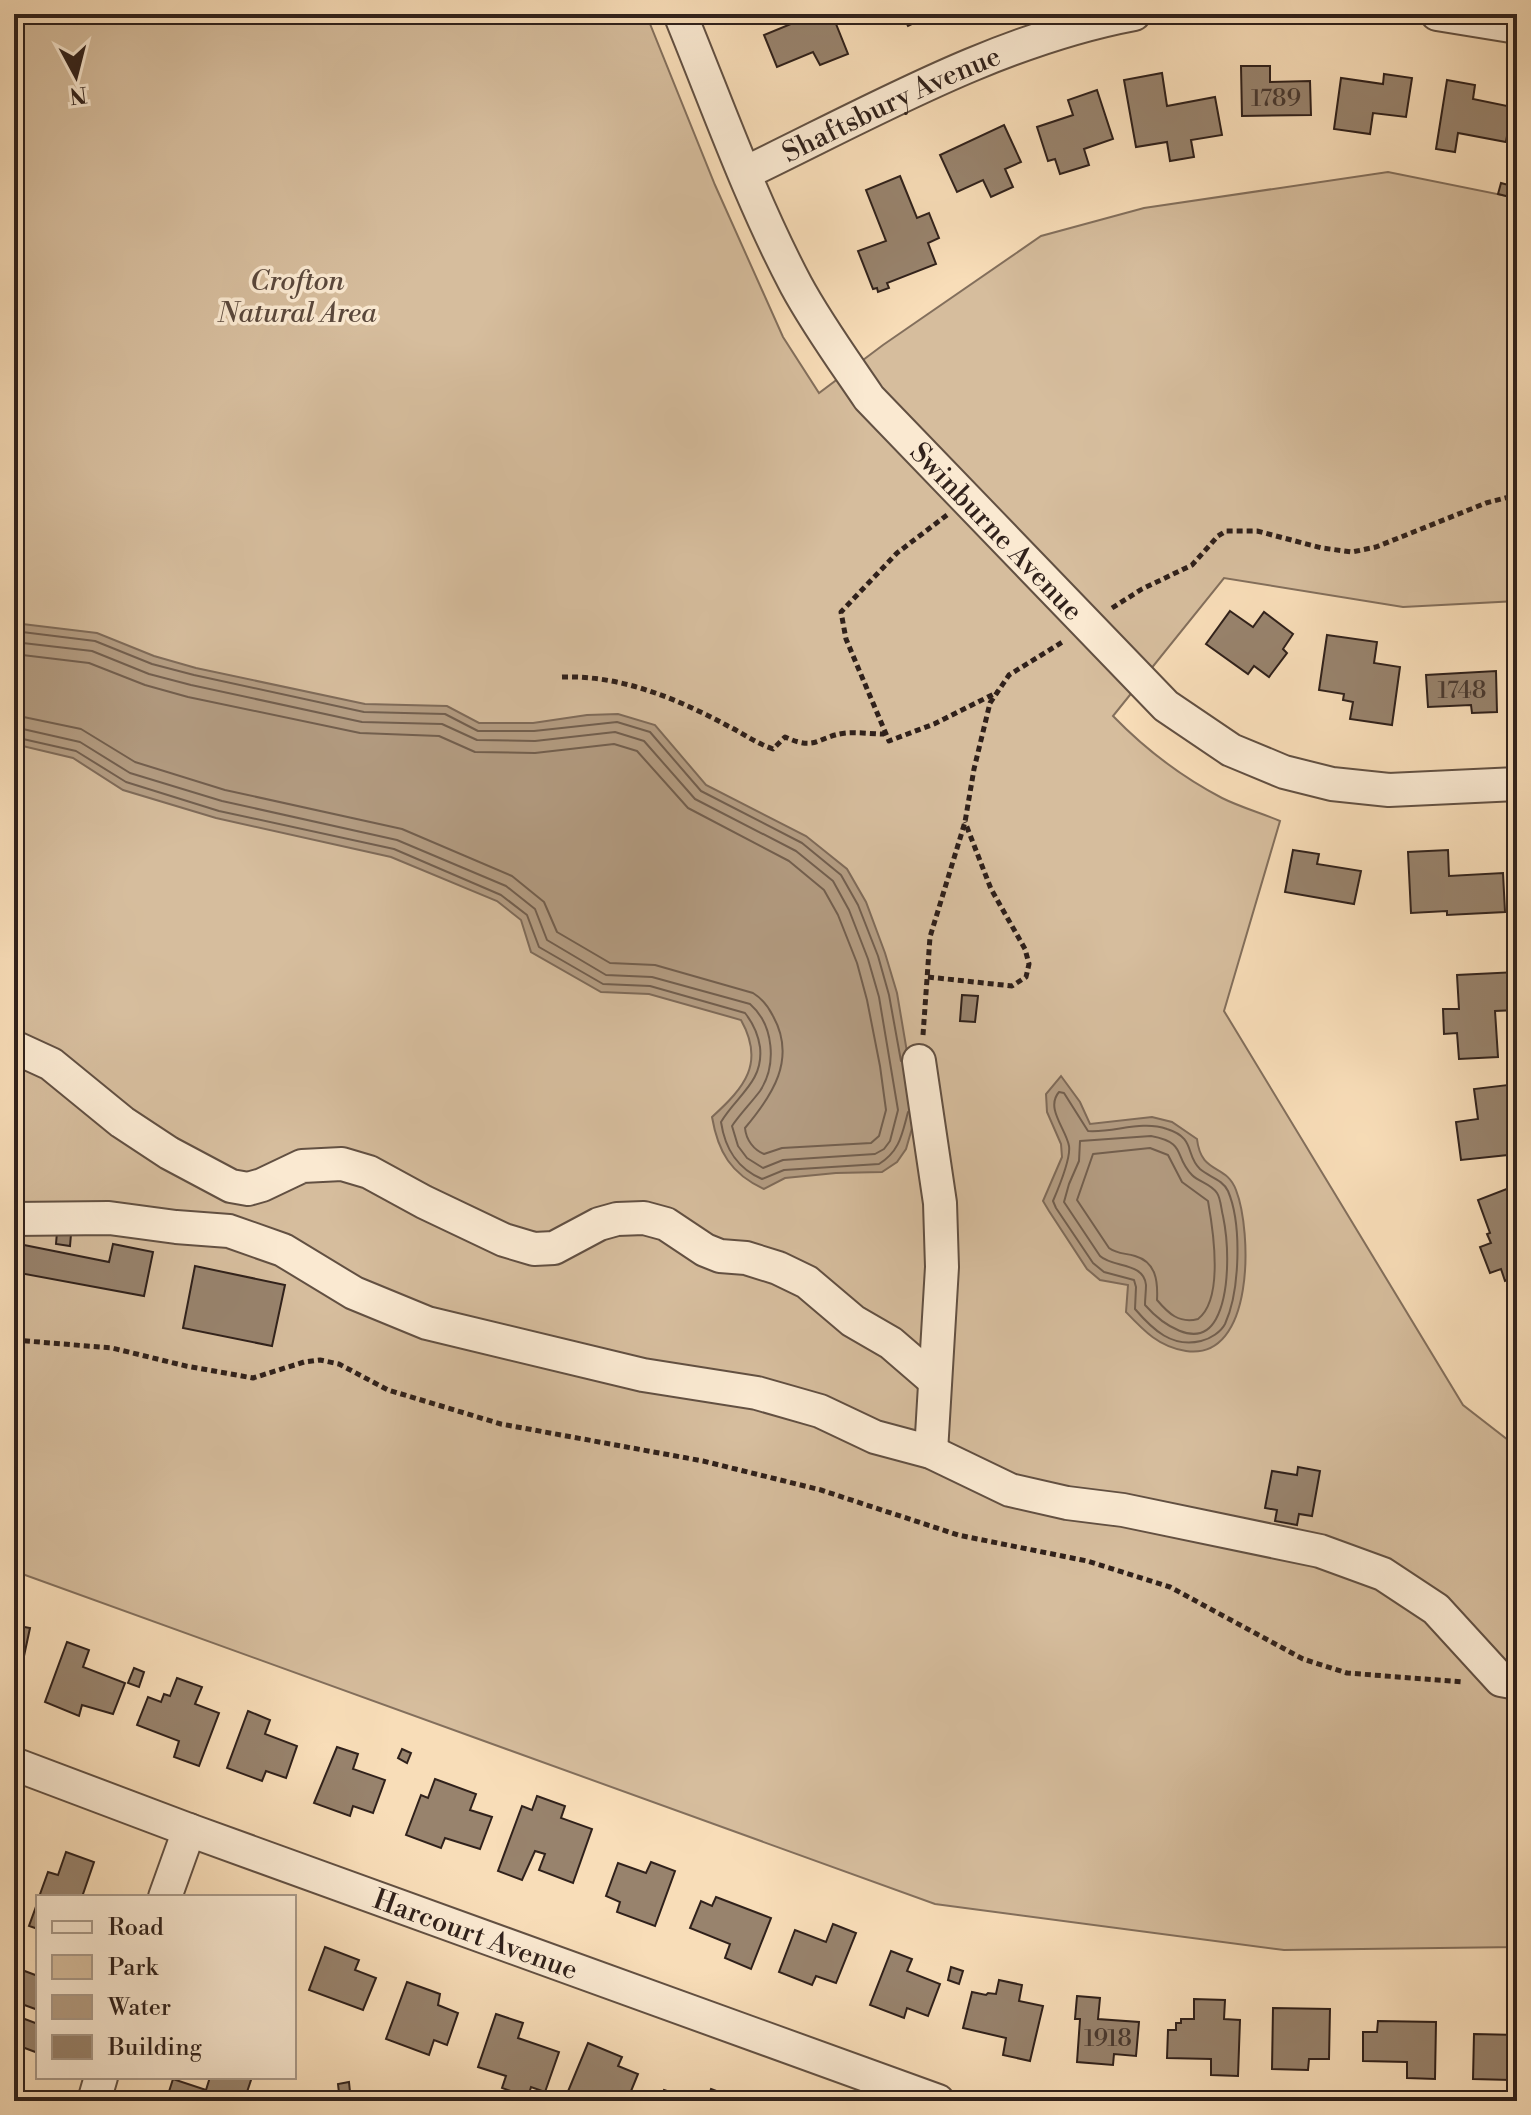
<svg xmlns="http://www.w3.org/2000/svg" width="1531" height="2115" font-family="'Libre Bodoni',serif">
	<rect width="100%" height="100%" fill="#f8ddb8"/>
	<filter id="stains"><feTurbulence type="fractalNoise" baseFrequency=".0025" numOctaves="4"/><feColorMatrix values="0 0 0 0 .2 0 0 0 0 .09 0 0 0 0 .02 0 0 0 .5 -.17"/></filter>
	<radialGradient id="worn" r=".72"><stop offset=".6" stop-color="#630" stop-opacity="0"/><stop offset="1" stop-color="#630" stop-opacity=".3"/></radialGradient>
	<path fill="#d6bd9d" stroke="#836f5c" stroke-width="2" d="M14,14H646L715,185L783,337L819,393L883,345L1041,236L1144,208L1388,172L1517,198V601L1403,607L1224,578L1113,716C1144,748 1182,777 1222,798C1240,807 1261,813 1280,821L1224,1011L1463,1405L1517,1447V1947L1284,1950L935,1904L14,1571Z"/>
	<g fill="#b49d83" stroke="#7f6b59" stroke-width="2">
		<path d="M14,623L97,633L154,656L196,668L365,704L447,706L479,723H533L587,715L618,714L655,725L706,785L806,836L847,869L866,902L885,953L897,993L917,1111L906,1149L897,1162L882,1172L836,1173L785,1178L764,1189C731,1174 718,1152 712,1117C745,1087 765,1063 741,1020L649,994L601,992L531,952L521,920L497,901L391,857L216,818L123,790L73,758L14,744Z"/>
		<path d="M1061,1076L1080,1102L1090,1124L1152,1117L1172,1122L1197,1139C1201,1175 1226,1163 1236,1190C1252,1231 1255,1361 1186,1351C1159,1347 1144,1331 1126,1312L1128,1285L1100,1280L1087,1269L1049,1211L1043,1201L1062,1157L1061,1144L1047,1112L1046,1094Z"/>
	</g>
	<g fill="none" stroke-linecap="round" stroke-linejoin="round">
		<g stroke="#725f4f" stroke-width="2">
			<polyline points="14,631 95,641 152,664 194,675 364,712 445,714 478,731 534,731 617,722 650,732 701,791 802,843 841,875 858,905 878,956 889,995 901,1061"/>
			<path d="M14,642L92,651L149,674L191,685L362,722L442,724L477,740L535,741L615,732L644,741L695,799L796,851L833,881L849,910L868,959L879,997L898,1110L890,1141L884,1149L875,1154L783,1160L763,1168L747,1158L738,1146L732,1126C740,1114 751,1103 760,1091C777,1065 774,1025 750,1004L652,977L606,975L547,940L535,909L506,886L397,840L222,801L130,773L80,742L14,727"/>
			<path d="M14,654L89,663L145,685L188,697L360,733L439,736L475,752L535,753L614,744L637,751L688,808L789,861L824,890L838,915L857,963L867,1000L880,1066L886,1110L879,1136L871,1143L782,1148L764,1154C754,1150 746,1140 745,1128C772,1096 797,1059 773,1016C768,1006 763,999 753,993L655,965L610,963L557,932L544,902L512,876L402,829L225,790L135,762L81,729L14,715"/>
			<path d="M14,737L76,751L126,782L219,811L394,849L501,895L527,915L539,947L603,984L650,986L745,1013C753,1023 758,1034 760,1047C764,1082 736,1096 721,1122C725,1149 737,1168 762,1179L784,1170L879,1164C900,1151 902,1134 908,1112"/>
			<path d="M1059,1092L1064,1093L1088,1131C1114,1133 1141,1120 1167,1129C1196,1138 1185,1155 1200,1169C1209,1177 1222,1179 1228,1191C1242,1224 1240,1291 1225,1324C1221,1332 1210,1339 1201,1341C1172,1348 1153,1330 1135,1309L1136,1287L1134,1280L1104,1272L1093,1263L1056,1208L1053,1201C1059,1187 1071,1159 1069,1146C1066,1129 1045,1108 1059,1092Z"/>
			<path d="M1151,1136C1188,1143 1173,1156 1192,1175C1199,1182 1211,1184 1217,1193C1221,1199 1221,1209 1223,1216C1229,1245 1230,1293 1216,1319C1198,1352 1160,1322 1145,1305C1145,1298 1146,1292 1146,1285C1144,1262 1113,1268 1100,1256L1064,1202L1069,1184L1079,1161L1080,1141Z"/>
			<path d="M1150,1148L1168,1155L1182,1182L1208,1201C1213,1229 1224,1299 1198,1319C1179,1324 1168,1313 1157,1300C1158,1281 1156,1262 1135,1256C1125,1253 1117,1254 1109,1248L1077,1200L1093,1154Z"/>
		</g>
	</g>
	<g fill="#98836d" stroke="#30211b" stroke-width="2">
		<polygon points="815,14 832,14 848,54 820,65 813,52 777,67 764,35"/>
		<polygon points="902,14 932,14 908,26"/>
		<polygon points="1241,66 1270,66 1270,82 1310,81 1311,115 1242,116"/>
		<polygon points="1162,73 1167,106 1215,97 1222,135 1191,140 1194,157 1170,161 1167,142 1136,147 1124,80"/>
		<polygon points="1384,74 1412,78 1406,117 1373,113 1370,134 1334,129 1341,78 1383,84"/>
		<polygon points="1447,80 1475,85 1473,99 1512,107 1506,142 1458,133 1455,152 1436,149"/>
		<polygon points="1097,90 1113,139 1084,149 1089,165 1060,174 1055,159 1048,161 1037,127 1073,115 1068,100"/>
		<polygon points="1004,125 1021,162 1005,169 1013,187 991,197 983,180 957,192 940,155"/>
		<polygon points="900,176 917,218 929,213 939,238 928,243 936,264 887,283 889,288 878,292 877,288 873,289 858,251 886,241 866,190"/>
		<polygon points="1501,183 1512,186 1510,197 1498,194"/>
		<polygon points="1230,611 1253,627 1264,612 1293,634 1283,649 1287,653 1269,677 1254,666 1248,674 1206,644"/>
		<polygon points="1327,635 1377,642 1374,663 1400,667 1392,725 1350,719 1353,702 1343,700 1344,694 1319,690"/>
		<polygon points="1496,671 1497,712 1472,713 1471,705 1428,707 1426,675"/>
		<polygon points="1293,850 1319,854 1317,864 1361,871 1354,904 1285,892"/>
		<polygon points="1448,850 1449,876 1503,873 1505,912 1447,915 1447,911 1411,913 1408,852"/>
		<polygon points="1517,972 1517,1010 1495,1011 1498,1057 1459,1059 1457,1033 1444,1034 1443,1009 1459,1009 1457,975"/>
		<polygon points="962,995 978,996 975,1022 960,1021"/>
		<polygon points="1516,1084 1517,1109 1511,1110 1517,1154 1461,1160 1456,1122 1478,1119 1474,1089"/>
		<polygon points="1517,1185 1517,1276 1505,1281 1501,1269 1490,1273 1480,1247 1491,1243 1487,1234 1490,1233 1478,1200"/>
		<polygon points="57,1232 71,1234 70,1246 56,1244"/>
		<polygon points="14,1243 109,1262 113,1244 153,1252 144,1296 14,1272"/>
		<polygon points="195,1266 285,1285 272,1346 183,1328"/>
		<polygon points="1298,1467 1320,1471 1312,1516 1299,1514 1297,1525 1275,1521 1277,1510 1265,1508 1272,1471 1297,1475"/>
		<polygon points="14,1625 30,1628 18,1684 14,1683"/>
		<polygon points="67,1642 89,1650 83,1667 125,1683 113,1714 82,1705 79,1716 45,1702"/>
		<polygon points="134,1668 144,1672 139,1687 128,1683"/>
		<polygon points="177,1678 202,1687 195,1704 219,1713 199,1766 174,1757 179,1741 137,1725 148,1697 161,1702 164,1694 170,1696"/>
		<polygon points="248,1711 270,1720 265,1734 297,1746 286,1778 266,1771 262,1781 227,1768"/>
		<polygon points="337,1747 358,1754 353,1769 385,1780 373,1813 353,1806 350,1816 314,1803"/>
		<polygon points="402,1749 411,1753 407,1763 398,1758"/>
		<polygon points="435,1779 476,1794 470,1810 492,1817 480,1849 445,1838 441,1848 406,1835 421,1795 428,1798"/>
		<polygon points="537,1796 565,1806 561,1818 592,1829 573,1883 539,1870 545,1854 535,1851 522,1880 498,1871 522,1806 532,1810"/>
		<polygon points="66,1852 94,1862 82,1897 39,1897 48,1872 58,1875"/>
		<polygon points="651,1862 675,1871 655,1926 617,1912 620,1902 606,1896 618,1863 646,1873"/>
		<polygon points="716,1897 771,1918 751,1969 725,1958 730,1944 690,1928 701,1901 712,1906"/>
		<polygon points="38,1901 38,1929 29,1926"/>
		<polygon points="833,1924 856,1933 836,1983 816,1976 812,1985 779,1972 795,1930 826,1942"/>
		<polygon points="325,1947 359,1960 355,1970 376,1978 363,2010 309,1990"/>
		<polygon points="891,1951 912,1959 907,1971 940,1984 928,2016 907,2008 904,2018 870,2005"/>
		<polygon points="14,1967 38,1976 38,2010 19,2003 14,2015 38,2024 38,2053 14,2044"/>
		<polygon points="951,1967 963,1971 959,1984 948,1980"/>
		<polygon points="999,1980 1022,1985 1019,2001 1043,2006 1030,2061 1003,2055 1006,2038 963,2028 972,1992 986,1995 988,1993 996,1994"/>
		<polygon points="407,1982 440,1994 438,2005 458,2013 447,2045 434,2040 429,2055 386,2039"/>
		<polygon points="1077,1996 1100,1998 1098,2019 1139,2022 1136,2056 1114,2054 1113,2065 1077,2062 1080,2019 1075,2019"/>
		<polygon points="1194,1999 1225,2000 1224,2019 1240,2020 1238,2076 1211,2075 1211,2059 1167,2058 1168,2030 1176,2030 1176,2023 1181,2023 1181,2019 1194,2019"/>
		<polygon points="1273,2008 1330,2009 1329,2059 1309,2059 1308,2070 1272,2069"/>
		<polygon points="496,2014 523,2023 518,2038 559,2052 545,2092 531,2087 528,2097 502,2088 506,2076 478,2067"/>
		<polygon points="1378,2021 1436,2022 1435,2079 1407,2078 1407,2062 1363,2061 1363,2032 1377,2032"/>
		<polygon points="1474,2034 1517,2035 1517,2070 1511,2069 1511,2080 1473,2079"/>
		<polygon points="588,2043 622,2057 618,2066 638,2074 627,2101 564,2101"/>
		<polygon points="210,2077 252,2077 244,2101 166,2101 173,2079 206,2090"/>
		<polygon points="349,2082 350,2092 339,2093 338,2084"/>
		<polygon points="711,2089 738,2099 737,2101 707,2101"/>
		<polygon points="664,2090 676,2094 694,2101 661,2101"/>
	</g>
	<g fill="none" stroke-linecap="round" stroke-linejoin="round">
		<defs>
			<g id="minor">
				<path id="s1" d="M680,14C717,104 750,198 796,285C817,324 844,361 869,398L1166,706L1231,750L1284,772L1332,784L1389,790L1517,784"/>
				<polyline points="1437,14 1517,27"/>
				<path id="s2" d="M745,173C870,113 996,40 1134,14"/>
				<polyline points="14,1047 51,1064 122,1122 169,1153 231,1186 248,1189 262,1185 302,1166 342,1164 369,1172 424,1202 504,1240 534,1249 554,1248 599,1224 617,1219 644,1218 666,1224 705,1250 720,1256 746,1258 778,1268 807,1282 853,1321 891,1343 935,1381"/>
				<polyline points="919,1061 940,1203 942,1267 931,1452"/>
				<polyline points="14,1219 109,1218 176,1227 229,1231 283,1250 354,1293 427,1323 643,1375 757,1393 820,1411 875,1437 931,1452 1010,1490 1067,1503 1123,1510 1320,1551 1383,1574 1436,1609 1501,1680 1517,1683"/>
				<path id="s3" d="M14,1764L189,1830L938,2101"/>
				<polyline points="165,1897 189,1830"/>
				<polyline points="94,2101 101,2077"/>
			</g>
		</defs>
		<use href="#minor" stroke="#625042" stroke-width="36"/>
		<g stroke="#30211b" stroke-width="5" stroke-dasharray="6 4" stroke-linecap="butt">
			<polyline points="947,515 897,553 841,612 846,639 889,741 934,724 998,692"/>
			<polyline points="1112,608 1142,589 1192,565 1218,536 1226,531 1257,531 1322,548 1352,552 1376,547 1486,503 1517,495"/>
			<path d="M562,677C621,675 678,699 728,726C744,734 756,743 773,749L785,737C818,752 817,736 846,733C858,732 872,734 884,734"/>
			<polyline points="928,977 1012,986 1026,977 1029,964 1025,949 991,889 965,822"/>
			<polyline points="923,1035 930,937 965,822 974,769 990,703 1009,675 1064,641"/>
			<polyline points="14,1340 112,1348 186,1366 253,1378 304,1362 320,1360 339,1364 388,1390 501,1424 703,1461 821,1490 958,1535 1087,1561 1170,1587 1303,1659 1347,1673 1464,1682"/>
		</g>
		<use href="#minor" stroke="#fae9d1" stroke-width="32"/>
	</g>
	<g text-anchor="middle" stroke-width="7" stroke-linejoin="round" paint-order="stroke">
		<g font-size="24" fill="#4a3a30">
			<text x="1276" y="106">1789</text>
			<text x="1462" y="698">1748</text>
			<text x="1108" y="2046">1918</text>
		</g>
		<g font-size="28" fill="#30211b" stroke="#fae9d1">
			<text dy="10" stroke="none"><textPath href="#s2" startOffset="162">Shaftsbury Avenue</textPath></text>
			<text dy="10" stroke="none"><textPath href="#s1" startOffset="614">Swinburne Avenue</textPath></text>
			<text dy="10" stroke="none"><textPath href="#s3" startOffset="492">Harcourt Avenue</textPath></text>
		</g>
		<g font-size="28" font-style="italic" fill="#5a483c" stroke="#fae9d1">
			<text x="297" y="290">Crofton<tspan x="297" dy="32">Natural Area</tspan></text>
		</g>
	</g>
	<rect width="1531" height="2115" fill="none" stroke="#f8ddb8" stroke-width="48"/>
	<rect x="16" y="16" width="1499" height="2083" fill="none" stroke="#30211b" stroke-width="4"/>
	<rect x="24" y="24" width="1483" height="2067" fill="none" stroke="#30211b" stroke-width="2"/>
	<rect x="36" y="1895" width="260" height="184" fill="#fae9d1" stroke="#a99988" stroke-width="2"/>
	<rect x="52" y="1921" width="40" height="12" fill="#fae9d1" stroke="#a99988" stroke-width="2"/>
	<text x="108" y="1935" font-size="24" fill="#30211b">Road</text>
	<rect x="52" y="1955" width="40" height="24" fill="#d6bd9d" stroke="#a99988" stroke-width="2"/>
	<text x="108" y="1975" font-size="24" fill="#30211b">Park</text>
	<rect x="52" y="1995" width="40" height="24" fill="#b49d83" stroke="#a99988" stroke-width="2"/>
	<text x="108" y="2015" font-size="24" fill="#30211b">Water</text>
	<rect x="52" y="2035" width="40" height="24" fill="#98836d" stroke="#a99988" stroke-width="2"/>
	<text x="108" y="2055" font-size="24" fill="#30211b">Building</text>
	<g transform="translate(76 76) rotate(173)" stroke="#fae9d1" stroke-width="6" paint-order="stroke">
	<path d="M0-6L14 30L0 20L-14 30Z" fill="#30211b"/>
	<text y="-12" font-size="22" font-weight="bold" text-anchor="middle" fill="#30211b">N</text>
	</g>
	<rect width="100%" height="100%" filter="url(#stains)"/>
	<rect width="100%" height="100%" fill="url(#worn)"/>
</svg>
